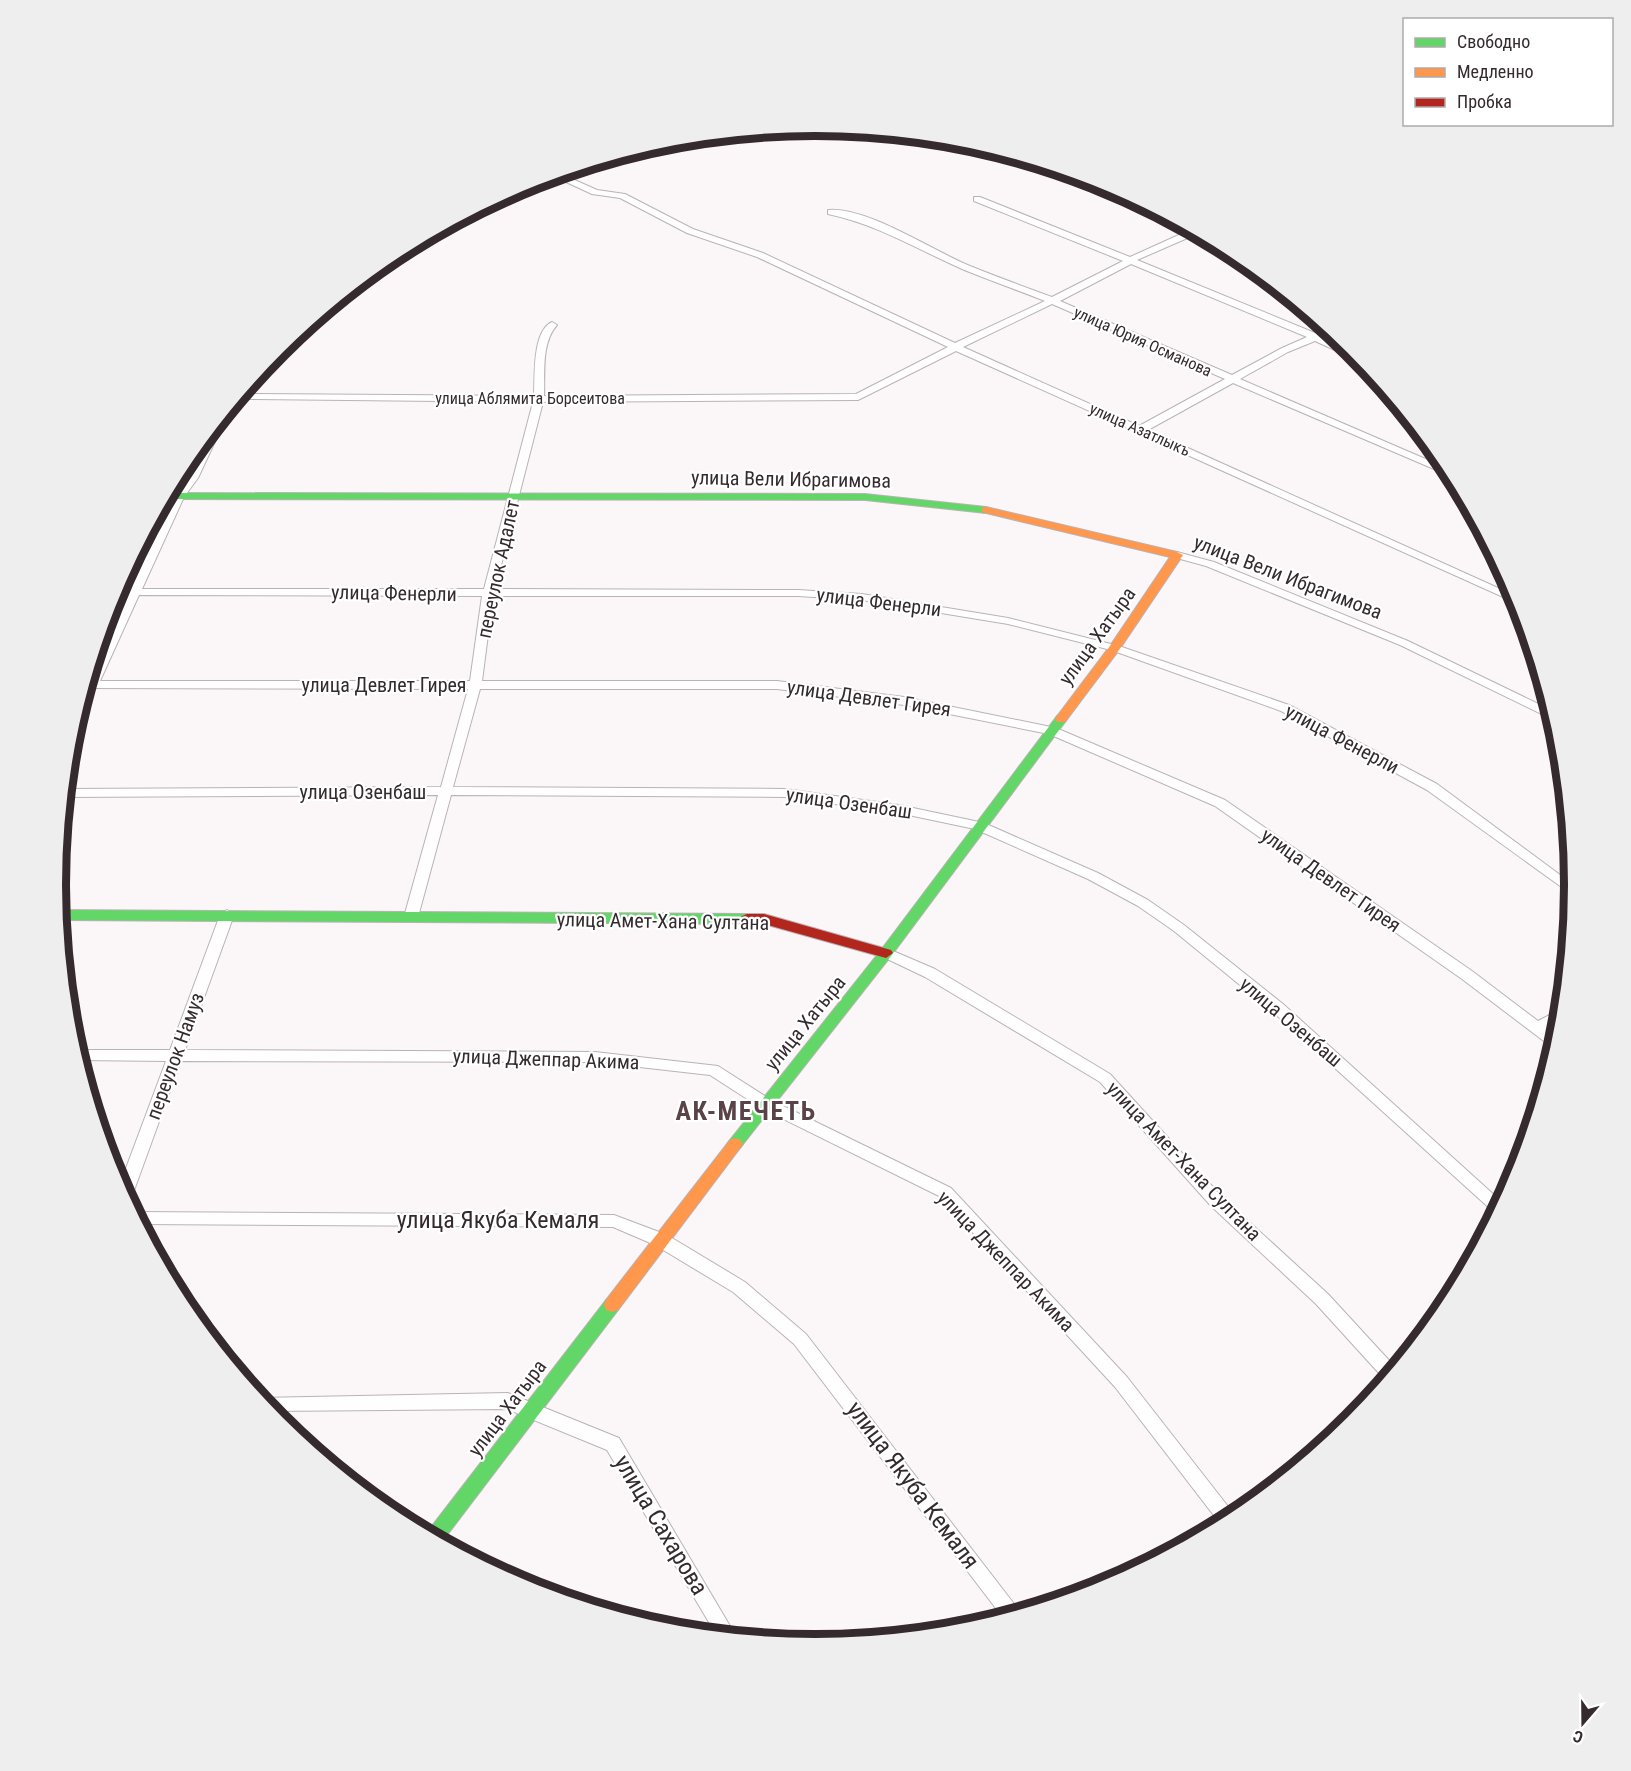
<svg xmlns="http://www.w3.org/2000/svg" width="1631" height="1771" font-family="'Roboto Condensed',sans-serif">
	<rect width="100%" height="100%" fill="#fbf7f9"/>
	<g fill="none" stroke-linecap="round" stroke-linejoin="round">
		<defs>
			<g id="street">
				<path d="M559,173L597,190L625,194L693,229L763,253L955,343L1045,301C1017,290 989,280 962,269C917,249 876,224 828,214V210C866,206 933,251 970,266C997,277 1025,287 1052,297L1123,261L974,201V197H980L1130,257L1192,229L1199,233L1137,260L1315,333L1328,328L1334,332L1323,337L1358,354L1364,361L1348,356L1315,341L1288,352L1240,379L1451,470L1455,478L1233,383L1148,430L1518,597L1521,605L956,351L858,400L543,402L495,589L798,590L862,594L1008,618L1119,646L1289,705L1437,784L1575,886L1574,896L1427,790L1281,711L1111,650L1008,624L862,600L798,596H493L482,681H777L904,697L1056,728L1225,800L1472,971L1538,1021L1563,1008L1562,1020L1548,1029L1560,1038L1556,1049L1553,1048L1462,979L1215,806L1049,734L904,705L777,689H480L453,787L785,789L899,805L984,823L1098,873L1148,900L1184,925L1283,1004L1503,1203L1497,1215L1273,1012L1174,931L1138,906L1088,879L975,829L899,813L785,797L451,795L418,917L411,922L404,917L438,795L64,797L65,789L441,787L468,689L85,688L128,595L113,594L117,589H131L174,496L188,477L210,431L223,415L226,418L198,478L184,497L142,589H484L533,402L246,399L234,401L240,394L534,396C535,377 532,331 552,322L557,325C541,343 545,373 544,396L856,394L948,347L757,257L687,233L620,198L592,194L551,175ZM1131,264L1307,337L1282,348L1232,375L1060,301ZM1052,304L1225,379L1139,426L963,347ZM139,595L482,596L470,681H100Z"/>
				<polygon points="1074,174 1113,187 1136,199 1130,200 1074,177"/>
				<polygon points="1177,552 1214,562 1408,641 1553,711 1556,721 1400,645 1206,566 1173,557 1173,553"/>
				<polygon points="227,910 234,915 185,1050 595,1052 718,1066 771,1100 951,1188 1127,1377 1237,1518 1222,1526 1115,1387 939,1196 761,1108 710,1075 595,1062 181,1061 132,1196 127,1201 119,1187 166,1061 78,1060 75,1050 170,1050 220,915"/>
				<polygon points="886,948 935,969 1110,1074 1223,1198 1328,1294 1397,1369 1387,1382 1316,1304 1211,1206 1100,1082 925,977 881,956 879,953"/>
				<polygon points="133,1212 614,1215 667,1235 745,1282 806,1334 1021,1613 1004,1619 794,1344 733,1292 655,1245 613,1227 139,1224"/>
				<polygon points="508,1393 619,1438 737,1638 717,1636 607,1450 507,1409 269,1411 258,1398"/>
			</g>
			<g id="fast">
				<polygon points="168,493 865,494 986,507 991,510 986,513 865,500 165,499"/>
				<polygon points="1061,715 1065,716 1067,719 1065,722 891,956 740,1148 735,1150 730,1148 727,1144 730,1140 881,950 1057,716"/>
				<polygon points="58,910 747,914 754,919 747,924 59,920"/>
				<polygon points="612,1298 618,1300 620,1305 618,1310 441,1543 425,1535 606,1300"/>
			</g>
			<g id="slow">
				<polygon points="986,507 1177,552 1183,555 1119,650 1065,722 1057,722 1055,719 1110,646 1170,557 982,512 982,508"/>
				<polygon points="735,1138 740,1140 743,1144 740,1148 618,1310 612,1312 606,1310 604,1305 606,1300 730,1140"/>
			</g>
			<polygon id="jam" points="747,914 764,914 891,950 893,953 886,958 764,924 742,922 740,919 742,916"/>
		</defs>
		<use href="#street" stroke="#bab3b5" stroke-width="2"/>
		<use href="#fast" stroke="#bab3b5" stroke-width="2"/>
		<use href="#slow" stroke="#bab3b5" stroke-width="2"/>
		<use href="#jam" stroke="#bab3b5" stroke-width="2"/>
		<use href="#street" fill="#fefefe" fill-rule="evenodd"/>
		<use href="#fast" fill="#63d668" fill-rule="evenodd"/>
		<use href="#slow" fill="#ff974d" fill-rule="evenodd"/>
		<use href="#jam" fill="#b3261e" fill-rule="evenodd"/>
	</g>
	<g text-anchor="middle" stroke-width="4.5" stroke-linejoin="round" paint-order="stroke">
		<g font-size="16" fill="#352a2d" stroke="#fff">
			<text transform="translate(1143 341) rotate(24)" y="6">улица Юрия Османова</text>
			<text x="530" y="404">улица Аблямита Борсеитова</text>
			<text transform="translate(1140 429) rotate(24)" y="6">улица Азатлыкъ</text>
		</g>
		<g font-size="20" fill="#352a2d" stroke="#fff">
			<text transform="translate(791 479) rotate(1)" y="7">улица Вели Ибрагимова</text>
			<text transform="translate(498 569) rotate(-78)" y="7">переулок Адалет</text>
			<text transform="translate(1288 577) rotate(21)" y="7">улица Вели Ибрагимова</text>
			<text transform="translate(394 593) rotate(1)" y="7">улица Фенерли</text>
			<text transform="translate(879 602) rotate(7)" y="7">улица Фенерли</text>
			<text transform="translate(1097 636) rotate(-54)" y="7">улица Хатыра</text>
			<text x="384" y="692">улица Девлет Гирея</text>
			<text transform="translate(869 698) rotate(8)" y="7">улица Девлет Гирея</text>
			<text transform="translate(1342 739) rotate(28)" y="7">улица Фенерли</text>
			<text x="363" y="799">улица Озенбаш</text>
			<text transform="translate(849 803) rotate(8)" y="7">улица Озенбаш</text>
			<text transform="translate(1331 880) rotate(35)" y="7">улица Девлет Гирея</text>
			<text transform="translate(663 921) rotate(1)" y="7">улица Амет-Хана Султана</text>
			<text transform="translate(1291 1022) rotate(40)" y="7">улица Озенбаш</text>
			<text transform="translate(805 1023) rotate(-51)" y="7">улица Хатыра</text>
			<text transform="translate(175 1056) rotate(-70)" y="7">переулок Намуз</text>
			<text transform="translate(546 1059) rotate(2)" y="7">улица Джеппар Акима</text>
			<text transform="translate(1184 1161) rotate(46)" y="7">улица Амет-Хана Султана</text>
			<text transform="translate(1006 1261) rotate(46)" y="7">улица Джеппар Акима</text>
			<text transform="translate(507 1408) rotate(-53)" y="7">улица Хатыра</text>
		</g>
		<g font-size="24" fill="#352a2d" stroke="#fff">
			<text x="498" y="1228">улица Якуба Кемаля</text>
			<text transform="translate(913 1485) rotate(53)" y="8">улица Якуба Кемаля</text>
			<text transform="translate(661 1525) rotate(59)" y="8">улица Сахарова</text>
		</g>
		<g font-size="26" font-weight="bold" letter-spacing="1.5" fill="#594248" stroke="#fff">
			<text x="746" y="1120">АК-МЕЧЕТЬ</text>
		</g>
	</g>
	<path d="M0 0H1631V1771H0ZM66 885a749 749 0 1 1 1498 0a749 749 0 1 1-1498 0Z" fill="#efeeee" fill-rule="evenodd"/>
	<path fill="none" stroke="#352a2d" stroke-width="8" d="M66 885a749 749 0 1 1 1498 0a749 749 0 1 1-1498 0Z"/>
	<rect x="1403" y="18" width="210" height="108" fill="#ffffff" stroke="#aeaaab" stroke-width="1.5"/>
	<rect x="1415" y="38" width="30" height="9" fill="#63d668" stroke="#aeaaab" stroke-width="1.5"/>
	<text x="1457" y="48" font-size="18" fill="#352a2d">Свободно</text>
	<rect x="1415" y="68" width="30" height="9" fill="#ff974d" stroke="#aeaaab" stroke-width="1.5"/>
	<text x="1457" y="78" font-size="18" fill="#352a2d">Медленно</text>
	<rect x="1415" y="98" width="30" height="9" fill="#b3261e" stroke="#aeaaab" stroke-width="1.5"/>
	<text x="1457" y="108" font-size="18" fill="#352a2d">Пробка</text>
	<g transform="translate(1583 1723) rotate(200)" stroke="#ffffff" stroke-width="4.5" paint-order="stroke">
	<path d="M0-4.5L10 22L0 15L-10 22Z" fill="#352a2d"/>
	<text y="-9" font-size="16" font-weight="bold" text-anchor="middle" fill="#352a2d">С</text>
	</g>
</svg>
